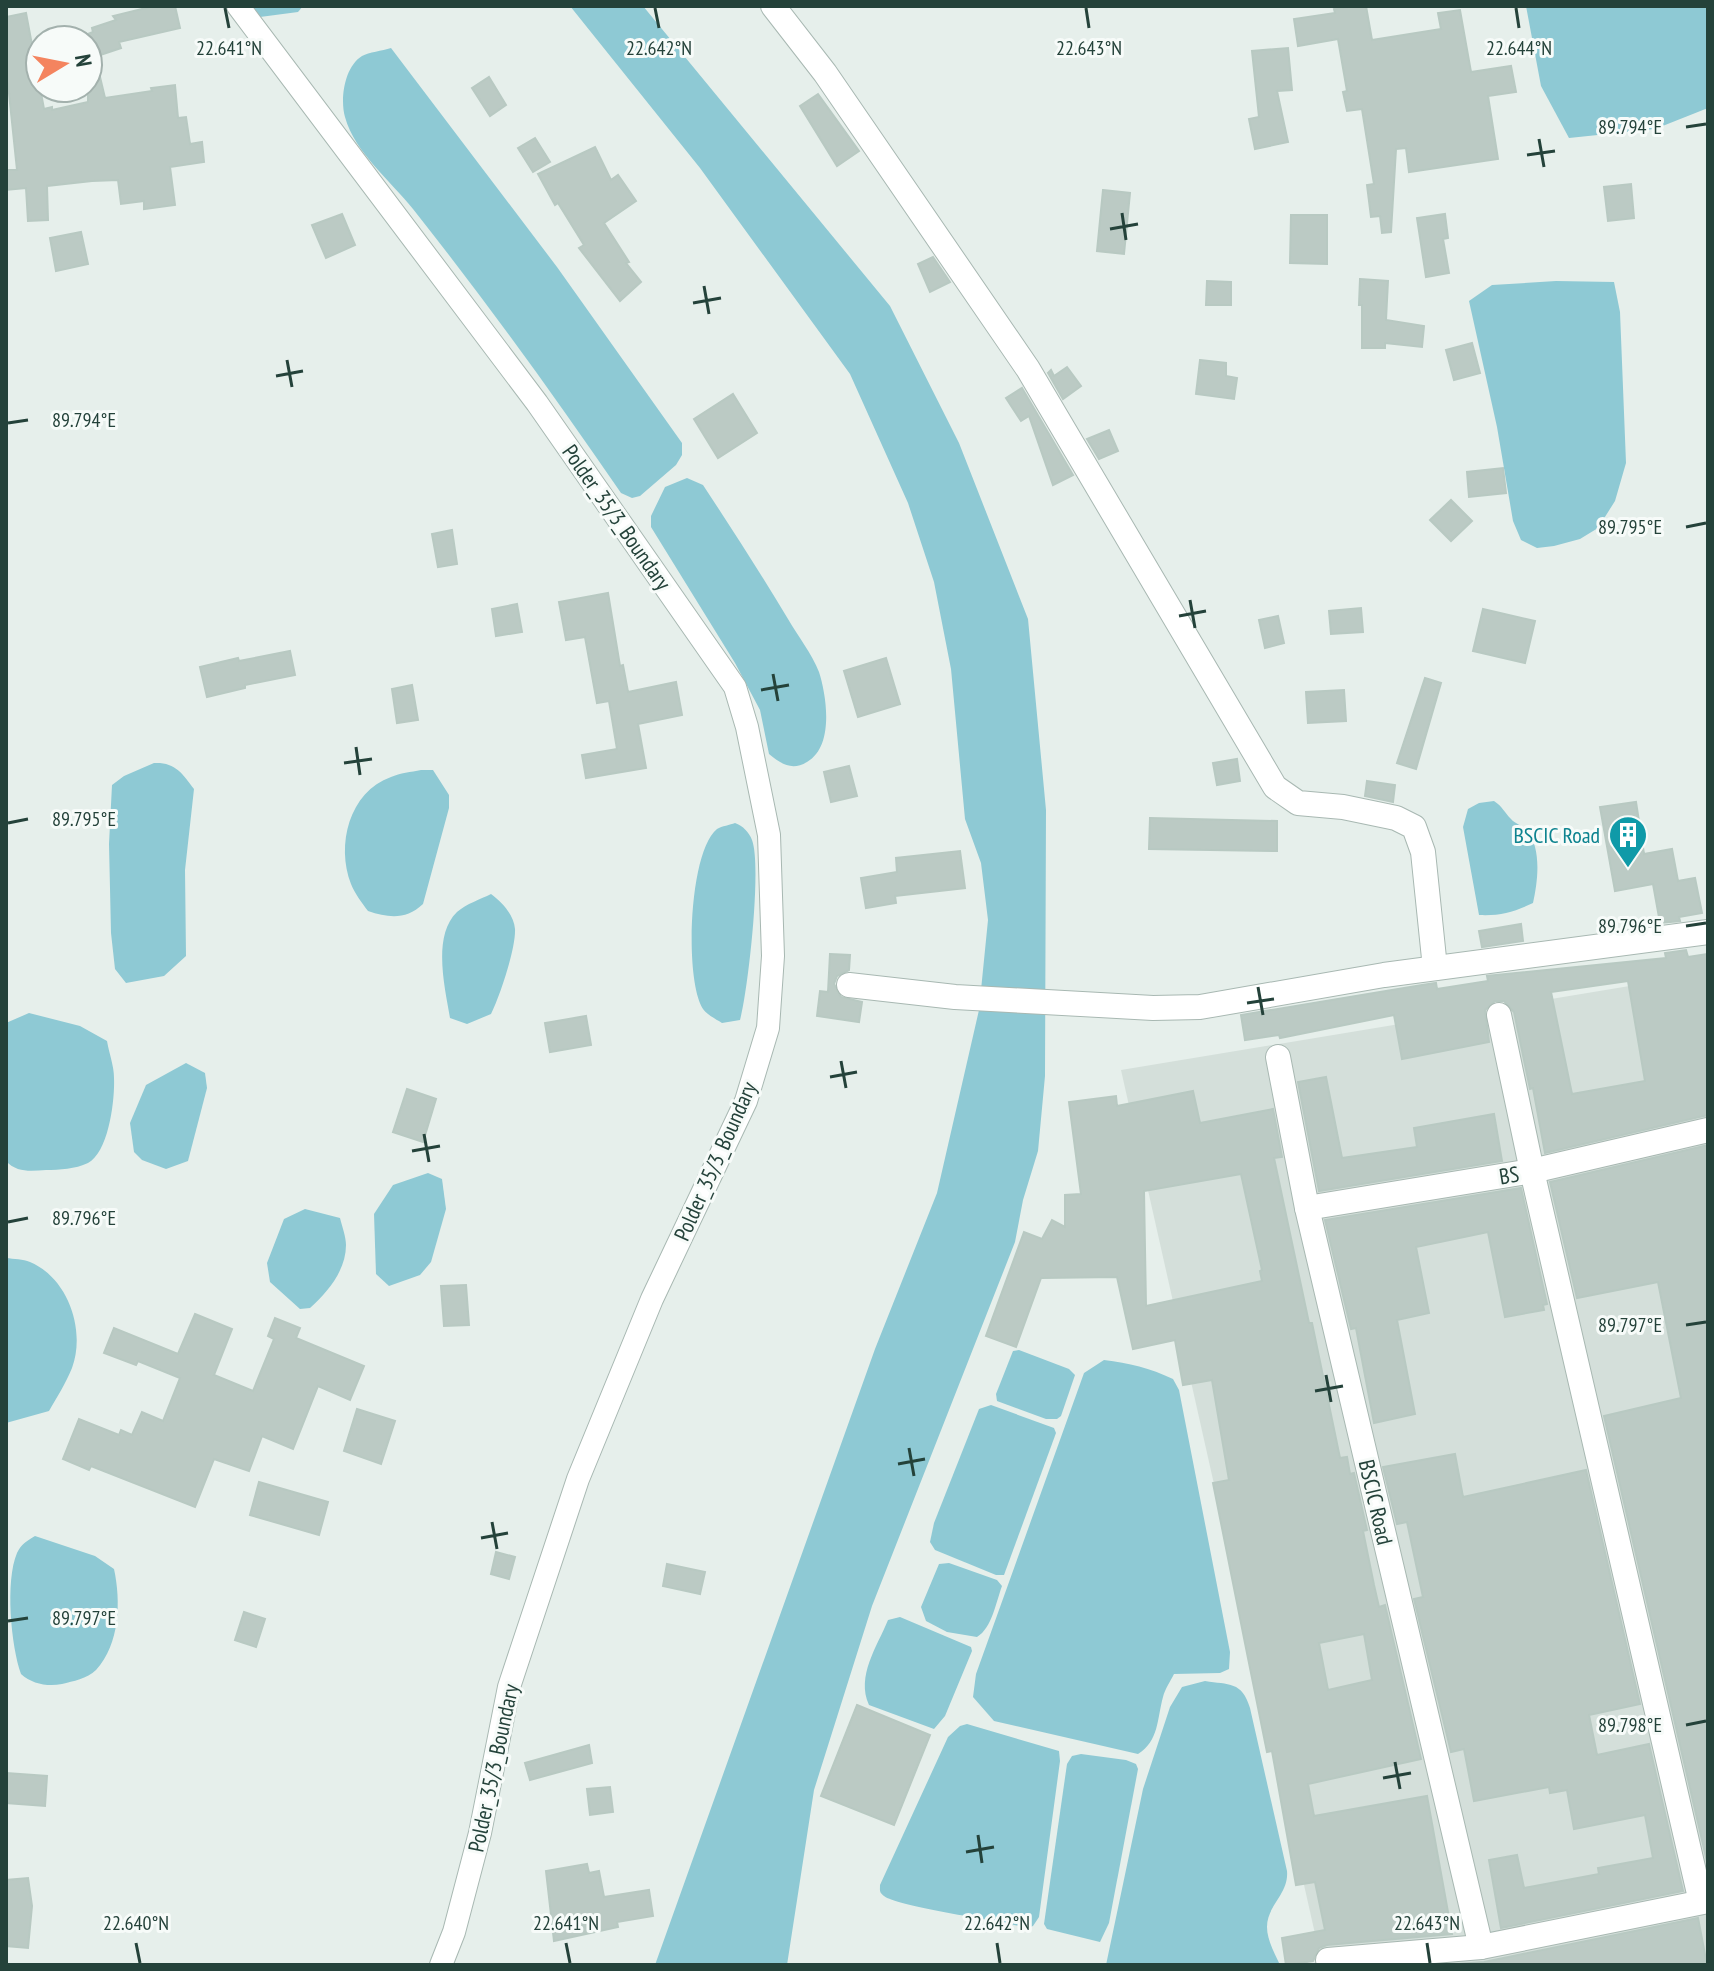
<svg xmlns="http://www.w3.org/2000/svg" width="1714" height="1971" font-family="'PT Sans Narrow',sans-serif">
	<rect width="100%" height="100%" fill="#e6efeb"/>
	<polygon fill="#d4dfda" points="1708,973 1708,1965 1322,1965 1121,1070"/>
	<g fill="#8ec9d4">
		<polygon points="246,6 303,6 298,12 260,17"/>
		<polygon points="570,6 643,6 890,306 959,443 1028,619 1046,810 1045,1076 1038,1151 1023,1200 1015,1242 872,1606 814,1790 787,1965 655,1965 875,1349 937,1193 979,1010 988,920 981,863 965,819 951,669 934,582 908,503 850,374 700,168"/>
		<polygon points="1526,6 1708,6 1708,108 1655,129 1569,138 1541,86"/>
		<path d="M391,48L557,267L682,443V455L676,465L640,496L632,498L621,493C555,397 486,301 413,209C391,181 355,153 345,117C340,100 344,67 362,56C369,52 382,51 391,48Z"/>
		<polygon points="1556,281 1614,282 1620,312 1626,463 1615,501 1598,528 1580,539 1554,546 1537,548 1521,540 1513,521 1497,427 1469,301 1492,285"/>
		<path d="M687,478L703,485C732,529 761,574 788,619C798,636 812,654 819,672C827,697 834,747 807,762C792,771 781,764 769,754L760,710L735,663L651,527V516L665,487Z"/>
		<path d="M154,763C175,762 182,773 194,789L185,870L186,956L164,976L126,983L115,969L111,933L109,844L112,785L124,776Z"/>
		<path d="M421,770H433L449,795V808L423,904C406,920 389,918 368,911C362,903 355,894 351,884C336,845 349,792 391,777C400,773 411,772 421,770Z"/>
		<path d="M1494,801C1503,807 1504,812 1511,819C1515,824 1522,825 1526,829C1542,847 1538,881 1533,903C1514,912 1500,916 1479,915L1463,827L1468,809L1479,803Z"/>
		<path d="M735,823C743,826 749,832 752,840C762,866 748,991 740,1020L722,1023C716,1019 707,1015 703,1009C684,979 689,851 717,829C722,826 730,825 735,823Z"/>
		<path d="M491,894C502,902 514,915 515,929C516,948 500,996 491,1014L467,1024L450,1018C445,988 432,936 457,912C466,904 481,899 491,894Z"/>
		<path d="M29,1013L80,1026L107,1041C109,1053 114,1066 114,1078C115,1099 109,1152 88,1163C75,1169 60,1170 46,1170C31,1171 17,1173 6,1161V1023Z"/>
		<polygon points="186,1063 205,1073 207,1088 188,1161 166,1169 142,1160 134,1152 130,1123 146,1085"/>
		<polygon points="428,1173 442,1179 446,1209 431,1262 420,1275 389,1286 376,1274 374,1214 393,1185"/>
		<path d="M305,1209L340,1218C342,1226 346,1237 346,1245C346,1270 328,1292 310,1308L300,1309L270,1282L267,1263L284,1219Z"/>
		<path d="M6,1258C14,1259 23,1259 30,1262C68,1278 86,1330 72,1368C66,1383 57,1397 49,1411L6,1423Z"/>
		<polygon points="1019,1350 1069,1369 1075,1375 1061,1416 1057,1419 1046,1419 997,1401 996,1394 1013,1351"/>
		<path d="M1104,1360C1129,1363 1150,1368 1173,1379L1179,1390L1230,1652L1229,1669L1220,1673L1174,1674C1170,1682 1165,1689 1163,1697C1157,1719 1159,1741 1138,1754L994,1721L973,1697L976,1674L1084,1373Z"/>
		<polygon points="991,1405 1054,1428 1056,1433 1004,1575 996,1575 935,1550 930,1542 934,1523 979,1409"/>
		<path d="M35,1536L95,1556L114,1569C121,1601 120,1644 96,1670C87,1679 73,1681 62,1684C48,1687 32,1684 21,1674C11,1646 5,1581 17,1553C21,1544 27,1541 35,1536Z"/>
		<path d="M949,1563L997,1580L1002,1586C996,1602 992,1628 977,1637L947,1632L926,1621L921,1607L939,1564Z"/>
		<path d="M900,1617L971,1647L972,1651L945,1716L934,1729L869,1705C856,1676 877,1647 888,1620Z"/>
		<path d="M1205,1681C1229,1685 1242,1681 1250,1708L1287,1871C1289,1894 1267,1905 1267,1927C1267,1940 1275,1954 1280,1965H1106L1143,1789L1170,1707L1182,1687Z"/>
		<path d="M967,1724L1059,1751L1060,1761L1039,1917L1033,1926L1028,1928C1003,1921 898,1907 884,1896C879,1892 880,1891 880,1885L948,1737L960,1726Z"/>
		<polygon points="1081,1754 1126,1760 1136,1764 1138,1769 1109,1923 1100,1942 1047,1929 1044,1924 1067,1764 1072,1756"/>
	</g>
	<g fill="#bbcac4" stroke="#b8c9c2" stroke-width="2" fill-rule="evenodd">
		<polygon points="154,6 175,6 180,28 119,42 121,48 88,59 88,34 93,32 92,28 116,20 113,16"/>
		<polygon points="1355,6 1366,6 1372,40 1441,29 1438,13 1460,10 1471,72 1511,66 1516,92 1488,96 1498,159 1409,172 1406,148 1396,149 1391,232 1382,233 1380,216 1371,217 1367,185 1374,184 1362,109 1347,111 1343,92 1347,91 1338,39 1298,46 1294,19 1335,13 1334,9"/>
		<polygon points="26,13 44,109 52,107 52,110 88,102 88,61 96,60 105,98 152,91 151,88 175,85 178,118 186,117 190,144 202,142 204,162 170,167 175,205 144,209 144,201 121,204 118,180 92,181 47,186 48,220 28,221 26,188 6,190 6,170 17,170 8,84 6,85 6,17"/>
		<polygon points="1288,48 1292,90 1277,91 1288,142 1255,149 1249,119 1259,117 1252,51"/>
		<polygon points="489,77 506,105 490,116 472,88"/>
		<polygon points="818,94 859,151 837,166 800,106"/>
		<polygon points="535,138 550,162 533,172 518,148"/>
		<polygon points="595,147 611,180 618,175 636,201 604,223 629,262 626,263 641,282 620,301 579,248 584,245 558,203 555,205 538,174"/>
		<polygon points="1631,184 1634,218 1608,221 1604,187"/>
		<polygon points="1103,190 1130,193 1124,254 1097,251"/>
		<polygon points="342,214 355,245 326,258 312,225"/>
		<polygon points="1445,214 1448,238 1443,239 1449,273 1426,277 1417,218"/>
		<polygon points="1291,215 1327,215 1327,264 1290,263"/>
		<polygon points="81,232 88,264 56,271 50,238"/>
		<polygon points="933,257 950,282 930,292 918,264"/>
		<polygon points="1360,279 1388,281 1386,320 1424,326 1422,347 1385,343 1385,348 1362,348 1362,305 1359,305"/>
		<polygon points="1207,281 1231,282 1231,305 1206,305"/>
		<polygon points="1472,343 1480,373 1454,380 1446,350"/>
		<polygon points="1200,360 1226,363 1226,376 1237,378 1234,399 1196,394"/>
		<polygon points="1067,367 1081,386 1063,399 1048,373 1051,370 1054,376"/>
		<polygon points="1022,388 1073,475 1053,485 1029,416 1021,421 1006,398"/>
		<polygon points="733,394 757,433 718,458 694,419"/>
		<polygon points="1109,430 1118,451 1099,459 1087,439"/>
		<polygon points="1503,468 1506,493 1469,497 1467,472"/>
		<polygon points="1451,500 1472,521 1451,541 1430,520"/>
		<polygon points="452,530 457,564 438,567 432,534"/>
		<polygon points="608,593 620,666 623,665 628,692 676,682 682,715 638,724 646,768 586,778 582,755 617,749 609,701 597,703 585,637 566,640 559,602"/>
		<polygon points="517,604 522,632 496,636 492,609"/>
		<polygon points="1361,608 1363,632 1331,634 1329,611"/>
		<polygon points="1483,609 1535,621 1525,663 1473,651"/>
		<polygon points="1278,616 1284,643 1265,648 1259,620"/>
		<polygon points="290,651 295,675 245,685 245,688 207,697 200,667 238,658 239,661"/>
		<polygon points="886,658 900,704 858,717 844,671"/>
		<polygon points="1425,678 1441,683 1416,769 1397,763"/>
		<polygon points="412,685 418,720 397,723 392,689"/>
		<polygon points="1344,690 1346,721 1308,723 1306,692"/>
		<polygon points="1237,759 1240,781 1217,785 1213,763"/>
		<polygon points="849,766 857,796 831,802 824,772"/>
		<polygon points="1367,781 1395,785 1393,802 1365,796"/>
		<polygon points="1636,802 1644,854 1672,849 1678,881 1695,878 1702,913 1679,917 1680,921 1660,923 1653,884 1615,891 1600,807"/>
		<polygon points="1150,818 1277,821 1277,851 1149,849"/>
		<polygon points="960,851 965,888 895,896 896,903 866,908 861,878 897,872 896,858"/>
		<polygon points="1521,924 1523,941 1482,947 1479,931"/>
		<path d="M1686,950L1688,957L1708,954V1115L1545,1153L1533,1088L1530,1089L1514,1012L1504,1001H1495L1485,1010L1489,1042L1402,1059L1394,1015L1280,1038L1279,1035L1245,1040L1241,1015L1422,985L1436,983L1437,989L1488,981L1487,976L1666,958L1665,953ZM1628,981L1645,1081L1572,1094L1551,992Z"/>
		<polygon points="830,954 850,955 849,970 837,976 834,984 841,997 862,1002 859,1022 817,1016 820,991 828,992"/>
		<polygon points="586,1016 591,1045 550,1052 545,1023"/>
		<polygon points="1326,1077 1342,1158 1417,1147 1414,1128 1494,1114 1502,1161 1319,1191 1298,1082"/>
		<polygon points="407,1089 436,1099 423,1142 393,1132"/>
		<path d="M1193,1091L1200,1123L1273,1109L1282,1157L1274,1158L1309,1323H1312L1340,1458L1347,1457L1350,1474L1354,1473L1367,1530L1363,1531L1374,1585L1379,1607L1385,1605L1421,1759L1308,1784L1314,1816L1427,1796L1452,1934L1327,1945L1319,1948L1313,1961L1286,1965L1282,1938L1325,1930L1315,1882L1296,1885L1272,1751L1267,1752L1248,1658L1213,1483L1229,1480L1212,1380L1183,1385L1175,1340L1133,1349L1117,1277L1041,1278L1016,1347L986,1336L1024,1232L1042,1239L1052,1220L1065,1227V1195L1081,1194L1069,1102L1116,1096L1117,1106ZM1241,1174L1262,1270L1260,1271L1262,1281L1146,1306L1144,1191ZM1364,1634L1372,1680L1328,1690L1319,1643Z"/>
		<polygon points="1708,1145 1708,1866 1604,1416 1681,1398 1658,1282 1577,1298 1550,1182"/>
		<polygon points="1521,1188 1547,1304 1543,1305 1544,1310 1505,1317 1488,1232 1416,1247 1429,1313 1397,1320 1415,1414 1374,1423 1356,1328 1351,1329 1325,1220"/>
		<polygon points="466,1285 469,1325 444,1326 441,1286"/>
		<polygon points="195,1314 232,1329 214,1375 253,1391 274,1339 268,1336 275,1318 300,1328 296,1338 364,1366 350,1400 318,1386 293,1449 262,1436 249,1471 214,1459 195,1507 91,1466 89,1470 63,1459 79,1419 119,1435 121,1430 132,1435 142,1412 163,1421 180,1378 138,1361 136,1365 104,1353 114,1328 178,1354"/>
		<polygon points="357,1409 395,1421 381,1464 344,1451"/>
		<polygon points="1455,1454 1463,1497 1586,1470 1640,1704 1589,1715 1597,1755 1649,1744 1683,1891 1501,1928 1489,1860 1517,1855 1524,1888 1599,1874 1598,1868 1653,1858 1645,1815 1574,1829 1567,1790 1550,1793 1549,1787 1474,1801 1464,1749 1451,1752 1414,1599 1423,1597 1407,1522 1397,1524 1383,1467"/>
		<polygon points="259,1482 328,1502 319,1535 250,1515"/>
		<polygon points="496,1552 515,1557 509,1579 491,1574"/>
		<polygon points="667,1564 705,1572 700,1594 663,1586"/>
		<polygon points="244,1612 265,1619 256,1647 235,1640"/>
		<polygon points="857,1705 930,1735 894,1825 821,1796"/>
		<polygon points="589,1745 592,1763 530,1780 525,1763"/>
		<polygon points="6,1773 47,1776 45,1806 6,1803"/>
		<polygon points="610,1787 613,1812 590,1815 587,1789"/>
		<polygon points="587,1864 589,1873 599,1871 604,1897 649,1890 653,1916 617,1922 618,1927 554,1941 546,1871"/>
		<polygon points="28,1878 32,1906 28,1948 6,1946 6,1880"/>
		<polygon points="1698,1918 1707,1965 1446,1965 1484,1962"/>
	</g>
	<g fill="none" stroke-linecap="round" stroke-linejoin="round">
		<defs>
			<polyline id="minor" points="238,6 537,403 735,687 747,727 769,835 773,956 768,1028 746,1101 652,1299 578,1479 509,1687 480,1833 454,1932 441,1965"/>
			<g id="tertiary">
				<polyline points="773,6 825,73 1028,369 1275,787 1298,803 1343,807 1396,818 1414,827 1423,852 1435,968"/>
				<polyline points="849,985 955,997 1153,1008 1200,1007 1384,975 1708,932"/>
				<polyline points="1499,1015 1532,1171 1701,1902"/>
				<polyline points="1278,1057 1307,1208 1481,1947"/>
				<polyline points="1307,1208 1532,1171 1708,1130"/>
				<polyline points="1328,1960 1481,1947 1708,1901"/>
			</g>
		</defs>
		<use href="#minor" stroke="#a8b8b2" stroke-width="24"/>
		<use href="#tertiary" stroke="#a8b8b2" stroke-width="26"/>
		<use href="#minor" stroke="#fff" stroke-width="22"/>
		<use href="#tertiary" stroke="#fff" stroke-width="24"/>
	</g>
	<path fill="none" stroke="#24423a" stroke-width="3" d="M225,8L229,28M655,8L659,28M1086,8L1089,28M1516,8L1519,28M1686,127L1706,124M1539,139L1544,167M1527,155L1555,151M1122,213L1126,240M1110,229L1138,224M704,286L709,314M693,303L721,298M287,360L292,387M276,376L303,371M8,423L28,420M1686,527L1706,523M1190,600L1195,628M1179,616L1206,611M773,674L778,701M761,690L789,685M356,747L360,775M344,763L372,759M8,823L28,819M1686,926L1706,923M1258,987L1263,1015M1247,1003L1274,999M841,1061L846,1088M830,1077L857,1072M424,1134L429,1162M412,1151L440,1146M8,1222L28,1218M1686,1325L1706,1322M1326,1375L1331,1402M1315,1391L1343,1386M909,1448L914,1476M898,1464L925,1459M492,1522L497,1549M481,1538L508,1533M8,1621L28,1618M1686,1725L1706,1721M1395,1762L1400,1789M1383,1778L1411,1773M978,1835L982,1863M966,1852L994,1847M136,1943L140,1963M566,1943L570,1963M997,1943L1000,1963M1427,1943L1430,1963"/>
	<defs>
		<symbol id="building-pin" viewBox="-11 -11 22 30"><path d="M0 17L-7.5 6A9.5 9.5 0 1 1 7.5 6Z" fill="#0f9aa8" stroke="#f7fbf9"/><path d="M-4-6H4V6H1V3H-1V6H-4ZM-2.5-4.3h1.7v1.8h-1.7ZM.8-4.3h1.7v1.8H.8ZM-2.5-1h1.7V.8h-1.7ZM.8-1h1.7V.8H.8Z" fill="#fff"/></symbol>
	</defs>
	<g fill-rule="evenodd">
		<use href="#building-pin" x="1606" y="813" width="44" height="60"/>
	</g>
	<g text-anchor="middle" stroke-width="6" stroke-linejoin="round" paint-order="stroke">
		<g font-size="22" fill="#24423a" stroke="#f7fbf9">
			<text transform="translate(617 517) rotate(55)" y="8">Polder_35/3_Boundary</text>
			<text transform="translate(715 1161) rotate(-66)" y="8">Polder_35/3_Boundary</text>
			<text transform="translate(1509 1175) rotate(-9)" y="8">BS</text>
			<text transform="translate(1376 1502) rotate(77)" y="8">BSCIC Road</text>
			<text transform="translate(493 1768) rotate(-78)" y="8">Polder_35/3_Boundary</text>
		</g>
		<g font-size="22" fill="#0d838f" stroke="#f7fbf9" text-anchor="end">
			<text x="1600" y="843">BSCIC Road</text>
		</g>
	</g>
	<g font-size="20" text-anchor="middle" fill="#24423a" stroke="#f7fbf9" stroke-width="6" stroke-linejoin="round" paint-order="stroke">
		<text x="229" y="55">22.641°N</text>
		<text x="659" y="55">22.642°N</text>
		<text x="1089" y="55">22.643°N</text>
		<text x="1519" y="55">22.644°N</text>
		<text x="1630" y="134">89.794°E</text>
		<text x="84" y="427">89.794°E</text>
		<text x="1630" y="534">89.795°E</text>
		<text x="84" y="826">89.795°E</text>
		<text x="1630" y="933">89.796°E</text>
		<text x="84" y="1225">89.796°E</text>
		<text x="1630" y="1332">89.797°E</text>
		<text x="84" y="1625">89.797°E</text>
		<text x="1630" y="1732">89.798°E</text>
		<text x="136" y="1930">22.640°N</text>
		<text x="566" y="1930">22.641°N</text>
		<text x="997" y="1930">22.642°N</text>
		<text x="1427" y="1930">22.643°N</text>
	</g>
	<rect width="1714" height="1971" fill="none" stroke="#24423a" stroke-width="16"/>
	<g transform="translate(64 64) rotate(80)"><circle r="38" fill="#f7fbf9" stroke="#a3b1ad" stroke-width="2"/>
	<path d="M0-6L14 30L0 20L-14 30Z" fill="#f4845f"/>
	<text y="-12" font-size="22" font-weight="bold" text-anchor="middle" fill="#24423a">N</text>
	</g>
</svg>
